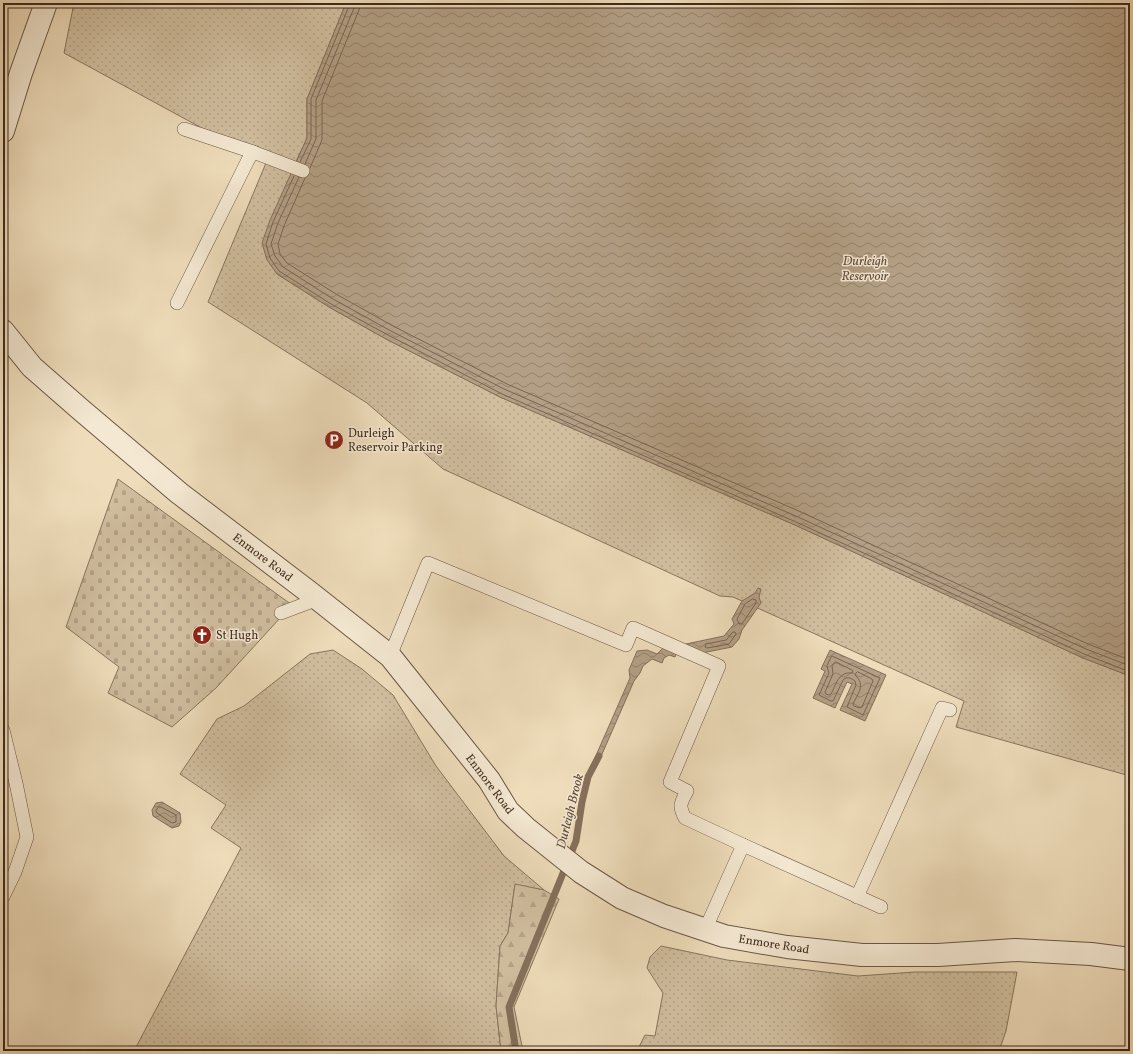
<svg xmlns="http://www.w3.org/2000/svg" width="1133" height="1054" font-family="Vollkorn,serif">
	<defs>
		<pattern id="grass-dots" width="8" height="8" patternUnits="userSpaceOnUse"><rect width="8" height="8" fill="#d0be9f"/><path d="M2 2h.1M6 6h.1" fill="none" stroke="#b4a388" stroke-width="1.8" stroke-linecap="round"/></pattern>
		<pattern id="forest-firs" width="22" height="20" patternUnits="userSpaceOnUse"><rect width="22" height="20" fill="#d0be9f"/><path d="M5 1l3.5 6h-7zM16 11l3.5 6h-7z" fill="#b4a388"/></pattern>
		<pattern id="cemetery-stones" width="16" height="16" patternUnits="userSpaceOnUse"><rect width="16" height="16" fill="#d0be9f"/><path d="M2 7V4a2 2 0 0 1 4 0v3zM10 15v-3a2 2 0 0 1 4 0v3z" fill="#b4a388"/></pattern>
		<pattern id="water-waves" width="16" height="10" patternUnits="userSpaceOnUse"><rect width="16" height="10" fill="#b39f85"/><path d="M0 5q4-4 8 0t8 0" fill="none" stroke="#93826c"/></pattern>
	</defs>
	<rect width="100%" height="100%" fill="#eedcba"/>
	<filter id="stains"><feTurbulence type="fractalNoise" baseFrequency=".005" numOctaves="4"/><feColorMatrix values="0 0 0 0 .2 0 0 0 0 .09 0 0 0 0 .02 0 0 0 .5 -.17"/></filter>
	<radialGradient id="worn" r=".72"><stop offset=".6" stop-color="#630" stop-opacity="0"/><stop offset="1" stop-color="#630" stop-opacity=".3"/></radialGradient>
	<g fill="url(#grass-dots)" stroke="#88745e">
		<polygon points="74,3 346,3 307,99 307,138 293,168 277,274 329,307 386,339 500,397 795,525 1083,658 1130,676 1130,776 956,727 964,701 733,597 720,596 443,469 367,403 208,302 266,163 64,53"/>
		<polygon points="333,650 362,669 393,695 436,766 504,856 544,890 515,885 508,933 500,946 496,1006 501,1051 134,1051 241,848 211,828 226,805 180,774 217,719 244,706 310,654"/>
		<polygon points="661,946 727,960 858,976 915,972 1017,972 1006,1031 999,1051 637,1051 645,1035 655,1036 663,993 647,968 650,957"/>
	</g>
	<polygon fill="url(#forest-firs)" stroke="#88745e" points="515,884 544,890 559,899 514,1007 523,1051 501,1051 496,1006 500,946 508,933"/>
	<polygon fill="url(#cemetery-stones)" stroke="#88745e" points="118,479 292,605 216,688 172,727 108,693 119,667 66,627"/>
	<g fill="url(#water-waves)" stroke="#85705b">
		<polygon points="346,3 1130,3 1130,676 1083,658 795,525 500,397 386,339 329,307 277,274 267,260 262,243 270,220 307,138 307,99"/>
		<polygon points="758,588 761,589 759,597 761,603 742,630 739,639 732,647 702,653 686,644 724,636 734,624 732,619 742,601 755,593"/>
		<polygon points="664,647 677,653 675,657 669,655 664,658 662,663 652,659 643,666 640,673 634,681 599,761 595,763 594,760 630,678 629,670 637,651 647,650 657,654"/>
		<polygon points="830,650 886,675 865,721 840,710 852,684 847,682 835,708 813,698 825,671 821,669"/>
		<polygon points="162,802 180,813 181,822 179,826 172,828 153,816 152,810 156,803"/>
	</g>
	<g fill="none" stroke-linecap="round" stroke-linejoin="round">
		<g stroke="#7a6451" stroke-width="1">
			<polyline points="300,162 311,139 311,99 349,6 349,3"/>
			<polyline points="305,164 316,139 316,100 354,8 355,3"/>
			<polyline points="310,168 322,140 322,101 359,10 361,3"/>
			<polyline points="294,176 273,222 266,244 270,258 279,271 331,304 388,335 502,394 796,522 1084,654 1130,672"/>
			<polyline points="299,177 278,223 271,244 275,256 283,267 333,299 391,331 504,389 798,517 1086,649 1130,666"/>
			<polyline points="305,178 284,226 278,244 280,254 287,263 336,294 393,326 507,384 801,512 1088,644 1130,660"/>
			<polygon points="753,599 756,600 756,603 742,624 739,624 737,619 745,604"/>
			<polygon points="733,632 735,632 736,634 729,644 707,648 705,647 706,644 726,640"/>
			<path d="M832,656L880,678L863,715L847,707L856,685L855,681C851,678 847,676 843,680L833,701H831L819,695L829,673L827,666Z"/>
			<path d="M836,662L852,670L853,672L851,673C838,672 836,685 831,694L829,695L826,694L825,692L833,674L832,666L834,663Z"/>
			<path d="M858,672L872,679L873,681L862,707L860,708L854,706L853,704C858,693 866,685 855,675L856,673Z"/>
			<polygon points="159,807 161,807 176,815 176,822 172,823 157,813 156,811"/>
		</g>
		<polyline stroke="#85705b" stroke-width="7" points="516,1051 509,1007 576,841 582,802 588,777 599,756"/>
		<defs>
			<g id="lane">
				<polyline points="253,152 303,171"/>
				<polyline points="177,303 248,160 253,152 184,129"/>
				<polyline points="281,613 318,599"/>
				<path d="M390,656L428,563L626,645L633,628L719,666L670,782L687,791C681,803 678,805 685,818L743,845L881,907"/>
				<polyline points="3,730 16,783 27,837 15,872 3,897"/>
				<polyline points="857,897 942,708 950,710"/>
				<polyline points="705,930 743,845"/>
			</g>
			<g id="street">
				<polyline points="3,131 21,73 46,3"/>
				<polyline points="3,331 32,367 80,409 179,493 309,592 390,656 489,780 508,811 526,828 581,872 622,898 664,916 724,936 787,947 862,955 938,955 1015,950 1091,954 1130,959"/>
			</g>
		</defs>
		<use href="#lane" stroke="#6c5644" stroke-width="14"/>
		<use href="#street" stroke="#6c5644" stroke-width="24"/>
		<use href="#lane" stroke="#f4e8d2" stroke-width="13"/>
		<use href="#street" stroke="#f4e8d2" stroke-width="22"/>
	</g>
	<defs>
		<symbol id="parking-disc" viewBox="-11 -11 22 22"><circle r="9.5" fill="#8f2418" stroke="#f4e8d2"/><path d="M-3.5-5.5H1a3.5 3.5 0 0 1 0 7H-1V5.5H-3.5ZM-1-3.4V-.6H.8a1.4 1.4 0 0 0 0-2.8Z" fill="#fff"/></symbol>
		<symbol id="church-disc" viewBox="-11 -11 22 22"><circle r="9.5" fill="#8f2418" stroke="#f4e8d2"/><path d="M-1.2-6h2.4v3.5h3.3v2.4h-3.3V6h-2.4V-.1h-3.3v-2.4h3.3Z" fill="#fff"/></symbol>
	</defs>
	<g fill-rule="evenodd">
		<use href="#parking-disc" x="323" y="429" width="22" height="22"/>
		<use href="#church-disc" x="191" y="624" width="22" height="22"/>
	</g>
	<g text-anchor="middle" stroke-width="3" stroke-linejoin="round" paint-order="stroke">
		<g font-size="12" fill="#402a1d" stroke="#f4e8d2" text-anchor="start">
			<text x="348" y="437">Durleigh<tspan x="348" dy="14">Reservoir Parking</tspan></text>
			<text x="216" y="639">St Hugh</text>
		</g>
		<g font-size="12" fill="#402a1d" stroke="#f4e8d2">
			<text transform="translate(263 557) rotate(37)" y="4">Enmore Road</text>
			<text transform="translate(490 784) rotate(53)" y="4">Enmore Road</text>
			<text transform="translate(774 944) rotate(9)" y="4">Enmore Road</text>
		</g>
		<g font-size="13" font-style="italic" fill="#624d3c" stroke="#f4e8d2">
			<text x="865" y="265">Durleigh<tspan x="865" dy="15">Reservoir</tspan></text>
			<text transform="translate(569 811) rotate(-76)" y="5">Durleigh Brook</text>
		</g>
	</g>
	<rect width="1133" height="1054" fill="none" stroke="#eedcba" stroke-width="16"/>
	<rect x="4" y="4" width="1125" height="1046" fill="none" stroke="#402a1d" stroke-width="2"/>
	<rect x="8" y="8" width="1117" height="1038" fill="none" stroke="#402a1d"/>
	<rect width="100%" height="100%" filter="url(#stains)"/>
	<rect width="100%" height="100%" fill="url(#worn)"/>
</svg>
